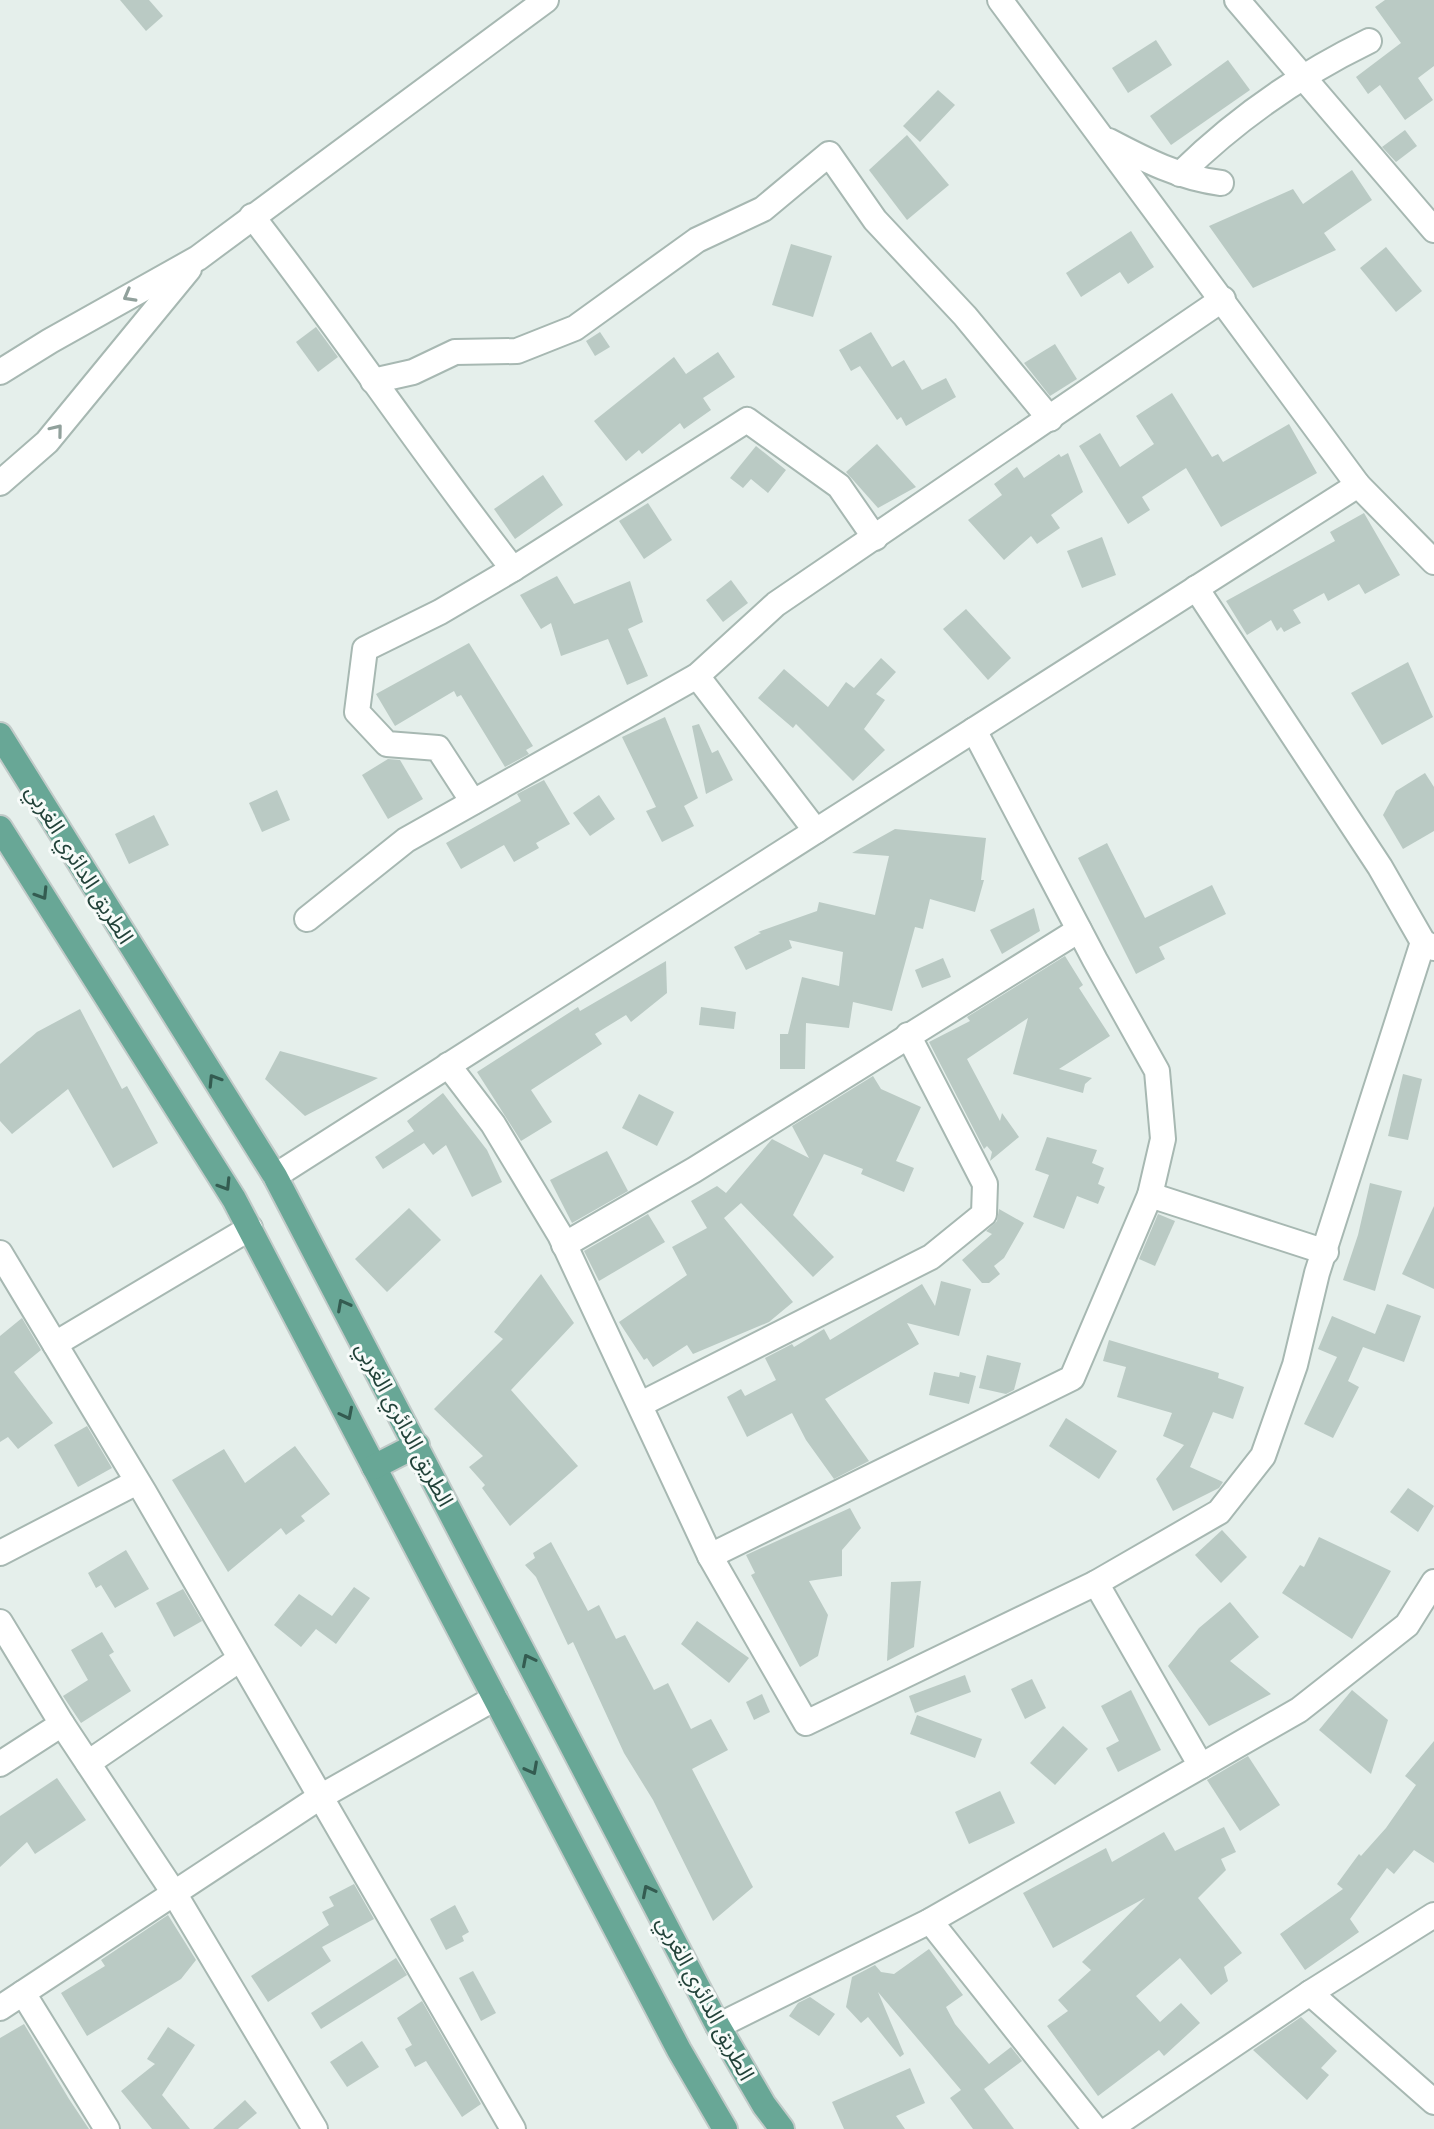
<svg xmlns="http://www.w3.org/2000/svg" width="1434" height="2129" font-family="'DM Sans','Noto Sans Arabic',sans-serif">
	<rect width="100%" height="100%" fill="#e5efeb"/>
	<g fill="#bacac4">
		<polygon points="120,0 149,0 163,16 146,31"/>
		<polygon points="1385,0 1434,0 1434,66 1418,78 1433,100 1405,120 1380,85 1368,94 1356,77 1401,43 1375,7"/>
		<polygon points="1156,40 1172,65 1128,93 1112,68"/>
		<polygon points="1228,60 1250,90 1171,145 1150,116"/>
		<polygon points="938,90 955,105 920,142 903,126"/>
		<polygon points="1405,130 1417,146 1396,162 1382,147"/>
		<polygon points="907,135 949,185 907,220 869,170"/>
		<polygon points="1352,170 1372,200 1324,233 1336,250 1253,288 1209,226 1293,189 1303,204"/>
		<polygon points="1131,231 1154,267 1128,284 1120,272 1081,297 1066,273"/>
		<polygon points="791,244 832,256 813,317 772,305"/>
		<polygon points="1386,247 1422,291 1396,312 1360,268"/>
		<polygon points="316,327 338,357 318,372 296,342"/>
		<polygon points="600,332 610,347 595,356 586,341"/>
		<polygon points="871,332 892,367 904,360 922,390 946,378 956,397 906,426 901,417 897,420 860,366 851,371 839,350"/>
		<polygon points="1055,344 1077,379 1050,396 1024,363"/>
		<polygon points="718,352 735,377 703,398 711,410 684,429 680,423 642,454 639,450 626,461 594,421 674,357 686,374"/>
		<polygon points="1172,393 1212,457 1218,454 1223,462 1289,424 1317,473 1221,527 1186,468 1142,497 1150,510 1128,524 1079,446 1100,433 1120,467 1154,444 1136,416"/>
		<polygon points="877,444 916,487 878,508 846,472"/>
		<polygon points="756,446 786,470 768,493 751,479 743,488 730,478"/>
		<polygon points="1068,453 1083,492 1051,515 1060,528 1037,544 1031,536 1004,560 968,520 1002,495 994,484 1017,467 1024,478 1059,454 1061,457"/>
		<polygon points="543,475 563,505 515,539 494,509"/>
		<polygon points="648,503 672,540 644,559 619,521"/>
		<polygon points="1364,513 1400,575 1365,594 1359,584 1328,601 1324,593 1293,610 1301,623 1284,632 1281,627 1277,631 1271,620 1247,635 1226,601 1335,541 1330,532"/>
		<polygon points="1102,537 1116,575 1082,588 1067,551"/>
		<polygon points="557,576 574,604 630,581 643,622 628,629 648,676 627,685 608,639 561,656 551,623 541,629 520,595"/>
		<polygon points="731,580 748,603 723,622 706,600"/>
		<polygon points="966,609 1011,658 988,680 943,629"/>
		<polygon points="469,643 533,746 526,750 529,754 505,767 461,695 457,697 454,691 395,726 376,694"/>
		<polygon points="881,658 896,672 876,694 885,700 864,729 885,750 853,781 796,724 793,728 758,698 784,669 828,707 846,682 854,688"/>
		<polygon points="1408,662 1433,717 1382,745 1351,693"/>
		<polygon points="665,717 698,798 684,806 694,826 662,842 646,811 656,807 622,737"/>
		<polygon points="699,724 712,753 718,750 733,780 706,794 692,726"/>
		<polygon points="388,759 400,760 423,799 388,819 362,775"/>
		<polygon points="1425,773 1434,787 1434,831 1403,849 1383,815 1396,791"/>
		<polygon points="544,780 570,824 536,843 539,848 514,862 504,845 461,869 446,843 521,801 517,794"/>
		<polygon points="277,790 290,820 262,832 249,803"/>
		<polygon points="599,795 615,819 590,836 573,813"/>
		<polygon points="154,815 169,845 129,864 115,834"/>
		<polygon points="895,829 986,838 981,880 984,880 975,912 930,899 923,929 915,927 892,1011 853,1002 849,1028 806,1023 805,1069 780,1069 780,1034 788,1034 802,977 839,986 843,952 789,940 792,948 746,970 734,947 761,933 758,932 817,911 819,902 875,915 889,856 852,853"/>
		<polygon points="1107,843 1145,918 1212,885 1226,914 1159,947 1165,959 1136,974 1078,858"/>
		<polygon points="1034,908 1040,931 1002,954 990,930"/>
		<polygon points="1065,956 1083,985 1079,988 1110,1036 1059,1069 1092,1078 1085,1084 1083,1093 1013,1074 1028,1018 967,1059 1000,1121 1002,1113 1019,1137 990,1161 992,1152 987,1146 984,1149 929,1042 970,1021 967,1017"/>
		<polygon points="943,958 951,977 922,988 915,970"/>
		<polygon points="666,961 667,993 631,1022 626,1015 595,1034 602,1044 531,1090 552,1122 521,1141 477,1072 578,1007 580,1011"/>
		<polygon points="701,1007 736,1012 734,1029 699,1025"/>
		<polygon points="80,1009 122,1089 127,1086 158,1143 113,1168 68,1089 12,1134 0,1121 0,1064 37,1032"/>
		<polygon points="280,1051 378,1078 305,1116 265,1079"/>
		<polygon points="1403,1074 1422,1079 1408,1140 1388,1136"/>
		<polygon points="873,1076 881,1089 921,1107 896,1161 914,1168 904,1192 861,1174 863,1169 824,1154 793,1215 834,1257 813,1277 741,1203 724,1218 793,1302 769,1322 693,1354 687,1345 653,1367 647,1358 644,1360 619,1322 687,1275 672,1247 707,1228 691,1201 717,1186 726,1193 772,1139 809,1158 792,1126"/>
		<polygon points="443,1093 487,1150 502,1182 472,1197 446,1145 433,1155 424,1143 383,1169 375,1157 414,1131 407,1121"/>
		<polygon points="639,1094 674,1112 657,1146 622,1128"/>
		<polygon points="1047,1137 1097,1150 1092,1163 1104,1168 1098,1184 1105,1187 1098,1204 1077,1196 1064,1229 1033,1217 1049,1175 1035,1170"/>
		<polygon points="607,1151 628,1191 572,1223 550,1180"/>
		<polygon points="1370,1183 1402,1191 1375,1291 1343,1280 1358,1235"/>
		<polygon points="1434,1206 1434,1289 1402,1274"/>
		<polygon points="409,1208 441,1240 387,1292 355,1259"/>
		<polygon points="999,1209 1024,1223 1004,1258 994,1266 1000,1274 989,1283 982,1283 962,1260 992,1234 986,1231 997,1221"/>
		<polygon points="648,1214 665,1242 599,1281 584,1251"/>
		<polygon points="1158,1214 1175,1221 1155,1266 1139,1259"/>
		<polygon points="541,1274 574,1323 511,1390 578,1466 510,1526 482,1488 485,1485 469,1467 483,1456 434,1409 503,1339 494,1332"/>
		<polygon points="941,1281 971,1289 959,1336 907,1323 919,1344 825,1399 869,1461 834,1479 806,1440 792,1413 747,1437 727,1397 741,1389 745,1396 776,1380 765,1358 792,1344 794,1347 824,1329 830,1340 922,1284 935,1306"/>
		<polygon points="1387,1304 1421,1316 1404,1362 1363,1347 1348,1381 1359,1387 1333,1438 1304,1424 1337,1357 1318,1349 1332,1316 1375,1334"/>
		<polygon points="22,1318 41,1350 14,1372 53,1423 18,1449 8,1437 0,1442 0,1336"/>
		<polygon points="1109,1340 1219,1373 1218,1378 1244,1387 1233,1419 1213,1412 1190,1467 1223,1482 1219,1488 1173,1511 1156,1479 1184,1445 1163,1436 1172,1413 1117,1397 1126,1367 1103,1361"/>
		<polygon points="987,1355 1021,1363 1014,1390 1006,1394 979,1388"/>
		<polygon points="934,1372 959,1377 960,1372 976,1376 969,1404 929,1395"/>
		<polygon points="1066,1418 1117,1451 1099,1479 1049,1446"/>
		<polygon points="87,1426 112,1468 78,1487 54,1445"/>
		<polygon points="295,1446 330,1494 301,1516 305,1521 286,1535 281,1528 228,1572 172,1480 224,1449 245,1483"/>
		<polygon points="1408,1488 1434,1506 1418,1532 1390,1512"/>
		<polygon points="850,1508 861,1528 842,1550 842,1576 809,1581 828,1615 818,1656 800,1667 751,1575 755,1573 746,1555"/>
		<polygon points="1222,1530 1247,1557 1221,1583 1195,1555"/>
		<polygon points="1319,1537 1391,1571 1352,1639 1282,1593 1300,1565 1304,1567"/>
		<polygon points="551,1542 588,1611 599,1605 616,1639 625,1635 654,1690 668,1683 691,1729 711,1719 728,1750 692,1769 753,1887 713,1921 653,1800 624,1753 573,1642 568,1645 536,1577 525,1565 535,1558 533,1553"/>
		<polygon points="126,1550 149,1589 115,1608 101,1585 96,1588 88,1573"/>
		<polygon points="921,1581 914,1647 887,1661 891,1582"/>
		<polygon points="354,1587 370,1598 336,1644 316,1629 301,1647 274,1625 299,1594 332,1616"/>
		<polygon points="183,1589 202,1621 174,1637 156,1603"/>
		<polygon points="1230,1602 1259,1637 1230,1661 1271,1694 1209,1726 1168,1666 1199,1628"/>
		<polygon points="697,1621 749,1658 729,1683 681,1644"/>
		<polygon points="102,1632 114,1652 109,1655 131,1691 81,1723 63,1696 88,1680 71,1650"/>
		<polygon points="965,1675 971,1692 915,1713 909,1696"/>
		<polygon points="1032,1679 1046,1708 1025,1719 1011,1689"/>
		<polygon points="1131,1690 1161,1750 1118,1772 1106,1748 1119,1741 1101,1706"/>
		<polygon points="1352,1690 1388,1720 1371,1774 1319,1730"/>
		<polygon points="762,1694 770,1712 754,1720 746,1702"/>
		<polygon points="917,1715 982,1739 975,1758 910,1734"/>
		<polygon points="1063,1726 1088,1749 1055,1785 1030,1763"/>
		<polygon points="1434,1741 1434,1863 1414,1850 1394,1874 1387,1868 1350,1919 1359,1932 1305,1970 1280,1934 1343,1889 1337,1884 1359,1854 1361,1856 1386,1828 1416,1785 1405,1776"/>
		<polygon points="1248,1756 1280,1805 1240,1831 1207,1780"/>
		<polygon points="57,1778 86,1820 35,1854 27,1842 0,1867 0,1816"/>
		<polygon points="1000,1791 1015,1823 969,1844 955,1812"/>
		<polygon points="1224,1827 1236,1852 1221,1859 1226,1870 1198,1898 1242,1953 1224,1967 1228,1981 1211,1995 1180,1958 1136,1996 1160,2022 1181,2003 1200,2023 1164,2056 1159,2050 1098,2096 1047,2026 1068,2011 1058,2000 1091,1970 1082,1962 1145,1898 1053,1948 1023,1893 1106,1848 1112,1862 1164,1832 1175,1851"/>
		<polygon points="354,1884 374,1919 322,1947 331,1961 268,2002 251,1976 329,1925 322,1912 334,1906 329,1897"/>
		<polygon points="455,1905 469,1932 462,1936 464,1941 446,1950 430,1919"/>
		<polygon points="168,1915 196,1960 181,1979 87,2036 61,1993 105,1966 101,1960"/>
		<polygon points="929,1949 963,1995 946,2007 955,2024 989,2064 1011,2047 1022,2061 984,2089 1014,2129 973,2129 950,2098 961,2090 878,1992 904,2054 900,2057 868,2017 861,2023 846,2007 852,1977 875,1965 881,1972 894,1974"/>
		<polygon points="396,1958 407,1975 321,2029 311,2013"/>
		<polygon points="473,1971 496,2013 481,2021 459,1978"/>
		<polygon points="810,1997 835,2014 819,2036 789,2016 798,2003"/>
		<polygon points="422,2001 481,2104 462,2117 426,2061 415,2067 405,2049 412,2045 397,2018"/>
		<polygon points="1301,2017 1337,2051 1321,2068 1329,2075 1307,2100 1253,2050"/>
		<polygon points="24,2024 69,2099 89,2129 0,2129 0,2038"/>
		<polygon points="168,2027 195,2045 162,2095 190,2129 152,2129 121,2091 155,2064 147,2059"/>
		<polygon points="362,2041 379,2067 347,2087 330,2062"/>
		<polygon points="910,2068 925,2103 896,2116 905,2129 844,2129 832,2102"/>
		<polygon points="245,2100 257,2113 238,2129 213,2129"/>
	</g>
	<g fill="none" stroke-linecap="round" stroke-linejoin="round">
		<defs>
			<g id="minor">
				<polyline points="1000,0 1358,485 1434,562"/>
				<polyline points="1237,0 1434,230"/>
				<path d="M1109,141C1145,160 1180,178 1221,183"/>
				<path d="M1180,174C1235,120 1299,75 1369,41"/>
				<path d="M252,216C342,332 423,454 513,569L747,420L839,486L875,538"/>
				<polyline points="0,372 50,341 198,258 546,0"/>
				<polyline points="373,381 413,372 455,352 517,351 575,328 697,240 763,209 829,154 875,220 965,316 1050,419"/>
				<polyline points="0,483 47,442 189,269"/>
				<polyline points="1196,588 1380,867 1423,942 1434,948"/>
				<polyline points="697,676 816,831"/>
				<polyline points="473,802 438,748 387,744 357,712 365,649 440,612 513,569"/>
				<polyline points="307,919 406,840 697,676 776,604 1223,299"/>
				<polyline points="448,1065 493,1124 560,1235 710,1556 806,1723 1096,1583 1219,1512 1263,1456 1295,1365 1317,1273 1423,942"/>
				<polyline points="275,1176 1358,485"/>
				<polyline points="1150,1195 1326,1252"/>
				<polyline points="564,1245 694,1170 1079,930"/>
				<polyline points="0,1253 144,1492 513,2129"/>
				<polyline points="55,1344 250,1228"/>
				<polyline points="641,1404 931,1257 984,1214 985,1184 908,1035"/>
				<polyline points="0,1553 137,1482"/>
				<polyline points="710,1556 1072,1378 1150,1195 1163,1139 1157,1071 1095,960 974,730"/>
				<polyline points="1096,1583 1201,1766"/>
				<polyline points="0,1622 62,1724"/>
				<polyline points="88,1763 240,1659"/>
				<polyline points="0,1764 62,1724 174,1893 315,2129"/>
				<polyline points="930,1921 1095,2129"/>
				<polyline points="23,1993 107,2129"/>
				<polyline points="1310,1993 1434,2102"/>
				<polyline points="0,2008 320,1797 495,1698"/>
				<polyline points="718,2026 930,1921 1299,1710 1407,1625 1434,1582"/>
				<polyline points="1109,2129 1310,1993 1434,1915"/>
			</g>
			<g id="major">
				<polyline points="0,735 275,1176 718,2026 764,2105 782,2129"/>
				<polyline points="0,828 234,1199 679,2050 725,2129"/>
				<polyline points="374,1467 417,1445"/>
			</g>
		</defs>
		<use href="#minor" stroke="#a7b8b2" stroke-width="28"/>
		<use href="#major" stroke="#c1cac8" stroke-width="28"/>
		<use href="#minor" stroke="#fff" stroke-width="24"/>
		<use href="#major" stroke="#68a796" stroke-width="24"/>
	</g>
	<defs><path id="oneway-chevron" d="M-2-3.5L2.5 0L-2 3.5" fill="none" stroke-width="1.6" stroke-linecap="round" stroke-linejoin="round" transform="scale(2)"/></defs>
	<g stroke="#91a19c">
		<use href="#oneway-chevron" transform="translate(129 296) rotate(151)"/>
		<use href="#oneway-chevron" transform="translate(57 430) rotate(-51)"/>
	</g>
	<g stroke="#345c51">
		<use href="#oneway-chevron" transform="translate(42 894) rotate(58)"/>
		<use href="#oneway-chevron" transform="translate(214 1080) rotate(-122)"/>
		<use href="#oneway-chevron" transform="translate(225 1185) rotate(58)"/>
		<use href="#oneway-chevron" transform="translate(343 1305) rotate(-118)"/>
		<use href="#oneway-chevron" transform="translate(347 1414) rotate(63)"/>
		<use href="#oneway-chevron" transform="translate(528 1660) rotate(-117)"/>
		<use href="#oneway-chevron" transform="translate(532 1769) rotate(62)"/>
		<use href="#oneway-chevron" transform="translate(648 1891) rotate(-117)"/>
	</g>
	<g text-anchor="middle" stroke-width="6" stroke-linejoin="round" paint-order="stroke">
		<g font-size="22" fill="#23433a" stroke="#f7fbf9">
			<text transform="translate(80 864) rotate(58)" y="8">الطريق الدائري الغربي</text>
			<text transform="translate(405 1424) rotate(62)" y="8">الطريق الدائري الغربي</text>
			<text transform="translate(706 1998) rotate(62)" y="8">الطريق الدائري الغربي</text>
		</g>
	</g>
</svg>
